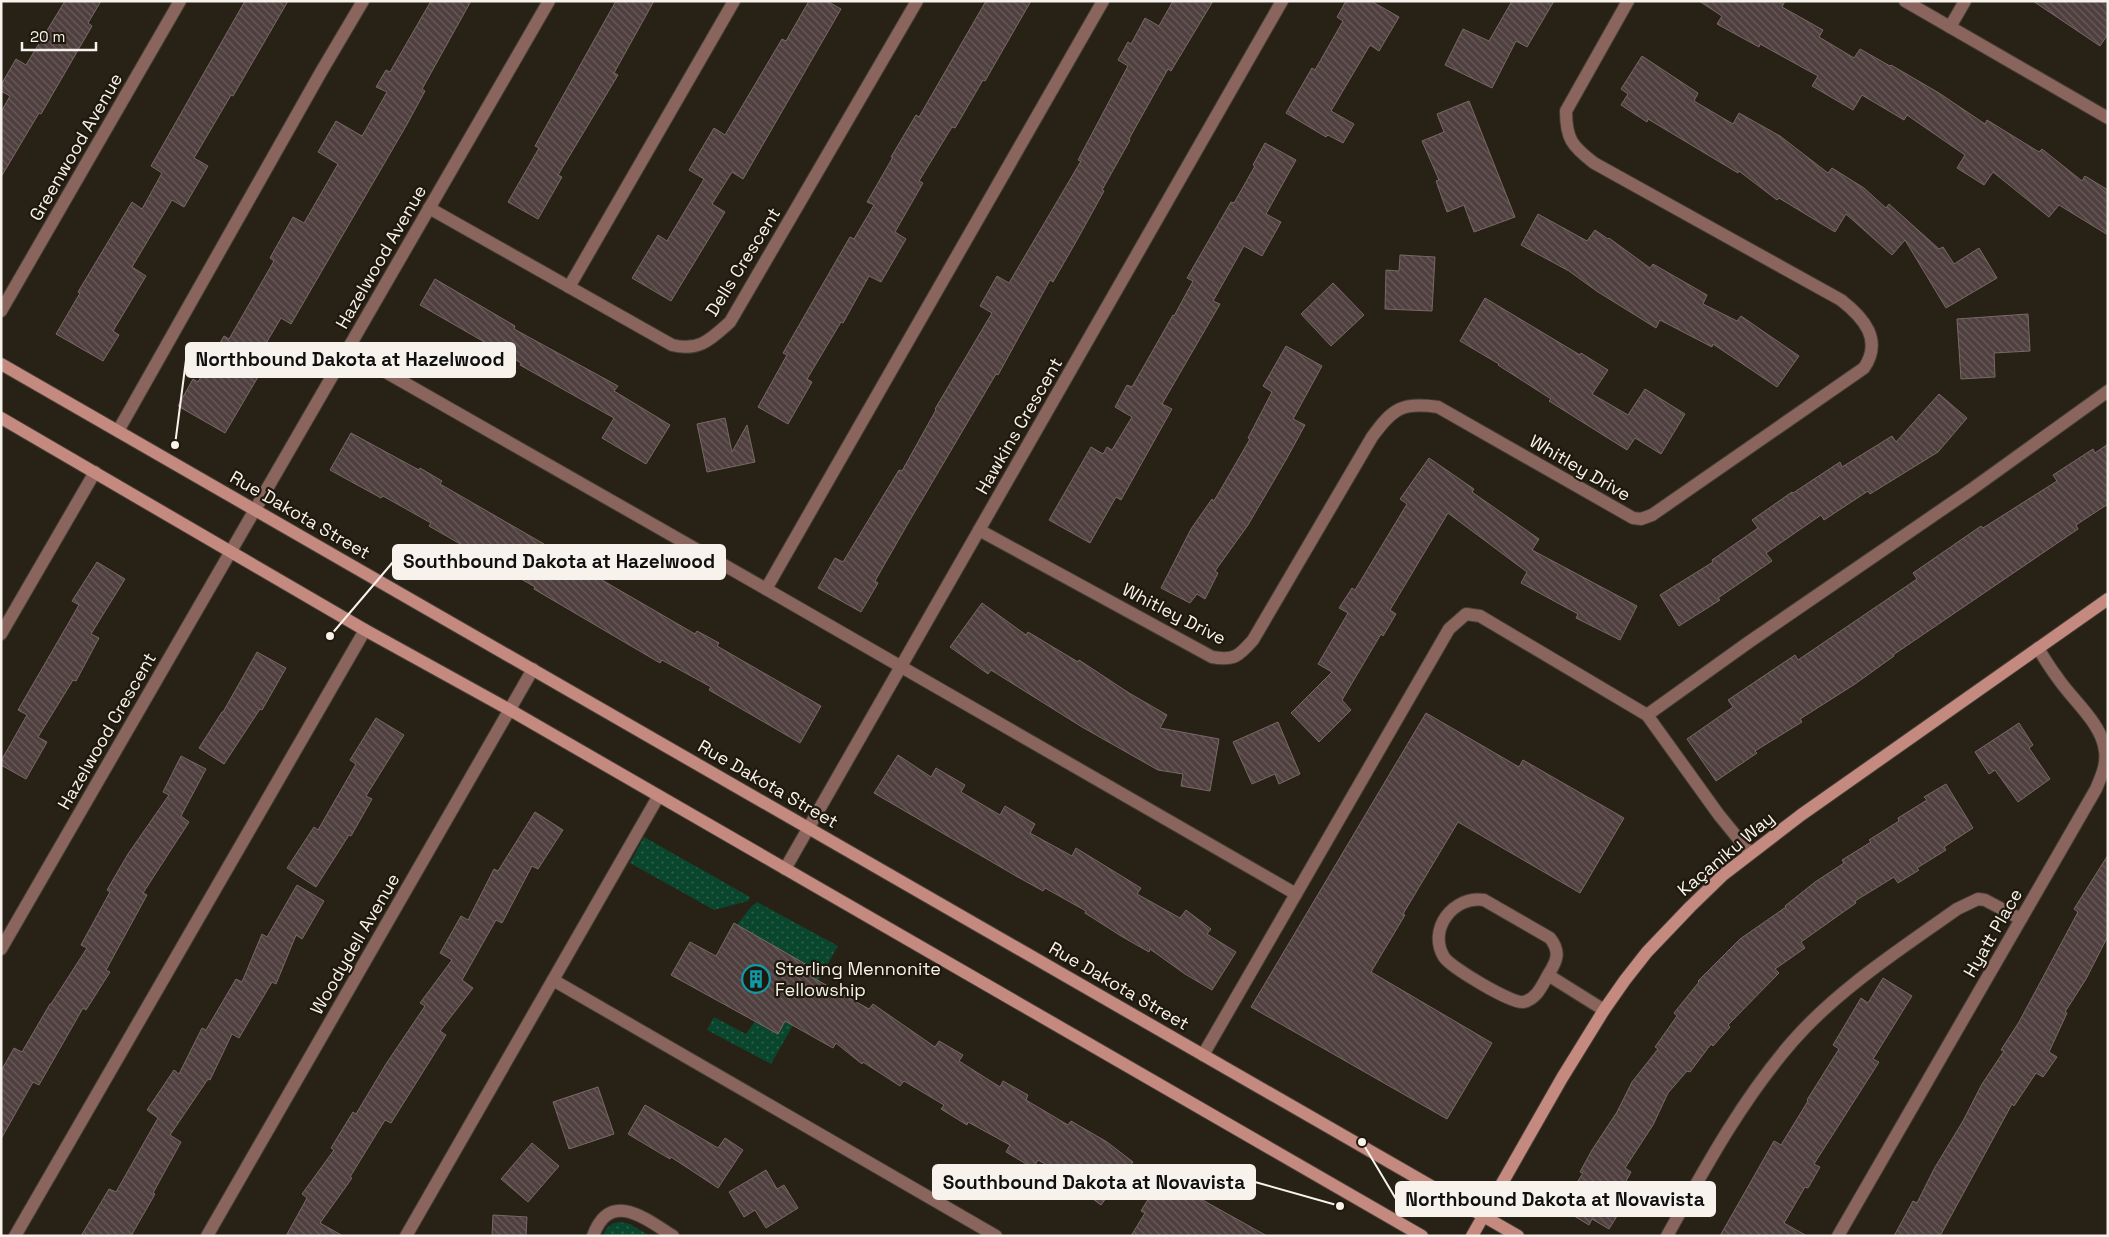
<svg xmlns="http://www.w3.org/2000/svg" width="2109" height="1237" font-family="'Space Grotesk',sans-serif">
	<defs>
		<pattern id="grass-dots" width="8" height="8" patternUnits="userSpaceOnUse" patternTransform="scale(1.25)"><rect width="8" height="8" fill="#0a462d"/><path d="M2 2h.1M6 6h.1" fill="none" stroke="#2e614c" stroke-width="1.8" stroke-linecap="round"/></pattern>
		<pattern id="building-back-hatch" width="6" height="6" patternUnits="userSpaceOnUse" patternTransform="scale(1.25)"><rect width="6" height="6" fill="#4f403f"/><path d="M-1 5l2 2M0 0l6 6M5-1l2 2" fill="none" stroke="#695c5b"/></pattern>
	</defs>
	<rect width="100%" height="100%" fill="#282116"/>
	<g fill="url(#grass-dots)">
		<polygon points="644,837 750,897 748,901 714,910 630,863"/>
		<polygon points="757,902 838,946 771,1064 707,1030 714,1017 746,1034 755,1021 778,1033 814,969 737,925 750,908"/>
		<path d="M620,1222L630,1224L650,1236H603C606,1227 611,1223 620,1222Z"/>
	</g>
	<g fill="url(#building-back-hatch)" stroke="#796866">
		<polygon points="65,1 101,1 88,23 92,26 41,114 39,113 1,177 1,112 10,96 1,91 1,85 16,59 26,65"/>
		<polygon points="245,1 288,1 233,96 231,95 194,158 208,166 184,207 172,200 132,267 146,276 113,331 119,335 103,361 56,334 80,293 78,292 132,202 142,209 162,173 151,166"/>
		<polygon points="431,1 471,1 422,89 425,91 406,126 291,324 281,318 259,355 268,360 225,433 178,406 193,379 198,382 224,336 229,339 274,261 270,258 293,217 304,223 338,164 318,152 336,121 362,136 387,92 376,87 386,70 390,72"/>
		<polygon points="616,1 654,1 614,73 618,75 558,175 562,177 538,219 508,202 539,148 535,146"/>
		<polygon points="809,1 827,1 841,9 743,179 732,172 712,204 725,212 671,301 632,278 658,235 667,241 704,179 689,170 714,128 725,135 782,39 786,41"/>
		<polygon points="986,1 1031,1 985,81 983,80 955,128 952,127 919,181 923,183 895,232 906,239 881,282 869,276 843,323 841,322 807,379 812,382 788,424 758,407 787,355 783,353 850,237 854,239 874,205 867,202 893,157 891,157 916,115 919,117"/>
		<polygon points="1173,1 1213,1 1171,71 1168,69 1129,139 1130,140 1102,190 1104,191 1077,240 1053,282 1050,280 998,375 996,374 907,525 875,581 878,583 861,612 818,588 835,558 843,562 899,470 902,471 936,410 935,409 992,313 980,306 997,276 1009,283 1081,161 1078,160 1128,66 1118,60 1128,42 1131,44 1145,18 1159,26"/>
		<polygon points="1346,1 1371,1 1399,17 1379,51 1370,45 1331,111 1354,124 1343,143 1328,135 1326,137 1286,113 1312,68 1315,70 1343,21 1337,17"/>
		<polygon points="1512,1 1554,1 1527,47 1516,41 1492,88 1445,65 1463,29 1489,41"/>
		<polygon points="1699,1 1785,1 1782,7 1823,30 1819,37 1854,58 1860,49 1890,66 1891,65 1939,93 1985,124 1987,120 2039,152 2042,149 2082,181 2085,176 2108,190 2108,235 2059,205 2049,217 1993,172 1984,185 1957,168 1965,155 1907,115 1904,120 1862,95 1853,110 1812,86 1818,76 1760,44 1759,47 1717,24 1722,16"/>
		<polygon points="2033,1 2108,1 2108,34 2100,46"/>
		<polygon points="1642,56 1698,93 1694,101 1733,124 1739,113 1780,136 1828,173 1832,168 1864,188 1886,208 1889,204 1939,249 1943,247 1954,264 1979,248 1997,278 1946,308 1905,240 1892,255 1846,214 1835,232 1779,198 1777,200 1739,171 1738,173 1648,119 1647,122 1621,105 1628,94 1621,89"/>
		<polygon points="1469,101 1515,217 1474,232 1464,205 1447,212 1436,181 1439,180 1422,141 1444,132 1437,114"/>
		<polygon points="1265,143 1296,160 1266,214 1281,222 1262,256 1244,246 1213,301 1220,304 1162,404 1172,409 1121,500 1116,497 1090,543 1049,520 1091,447 1103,454 1107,447 1112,450 1132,417 1115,407 1127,385 1132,387 1173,315 1174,316 1193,281 1187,278 1231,202 1234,203 1255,166 1253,165"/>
		<polygon points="1538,214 1587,241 1595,230 1608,239 1609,238 1650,268 1653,264 1707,295 1703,304 1737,321 1741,316 1799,356 1777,387 1713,344 1712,347 1660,320 1656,328 1598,292 1569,271 1521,245"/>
		<polygon points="1400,255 1435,257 1432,311 1385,309 1386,270 1399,271"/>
		<polygon points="435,279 515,326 514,329 618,386 614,391 670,425 646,464 602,438 614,418 520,365 521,363 420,305"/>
		<polygon points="1333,283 1364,315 1331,346 1301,314"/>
		<polygon points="1485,298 1580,355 1581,353 1608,370 1592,394 1628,415 1645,389 1685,414 1661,454 1635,438 1627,450 1549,401 1551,399 1498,365 1499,364 1460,341"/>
		<polygon points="2028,314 2030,351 1994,353 1995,377 1961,379 1957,319"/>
		<polygon points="1286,346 1322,366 1293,419 1305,425 1287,458 1248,525 1215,571 1218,573 1205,599 1197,594 1190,603 1161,588 1191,529 1212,499 1214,501 1250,439 1248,438 1272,392 1263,386"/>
		<polygon points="1939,394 1967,418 1938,452 1870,494 1868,491 1824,520 1821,515 1766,553 1772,561 1718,598 1720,600 1679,626 1660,595 1713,562 1712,560 1758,528 1752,520 1792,492 1793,493 1840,462 1842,467 1892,436 1896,442"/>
		<polygon points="725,418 732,452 747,425 755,462 707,472 697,424"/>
		<polygon points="351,433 419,470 420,468 442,481 440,484 544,544 543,545 576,565 695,634 697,631 719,643 717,646 821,706 800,743 709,690 711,687 662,660 660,663 534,589 535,587 429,526 431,523 383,496 381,498 330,470"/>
		<polygon points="2108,444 2108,504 2076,525 2078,529 1893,655 1894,656 1855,684 1800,719 1802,722 1755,751 1757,753 1716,781 1687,739 1733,707 1728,700 1795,655 1798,660 1917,579 1913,573 1981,526 1983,528 2057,481 2053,475 2093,449 2095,453"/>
		<polygon points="1429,458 1474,489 1472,492 1539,539 1532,550 1637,606 1620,640 1576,618 1578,614 1521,583 1527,572 1448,513 1390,610 1396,614 1383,636 1381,634 1342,700 1351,710 1319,742 1291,713 1332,672 1318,664 1348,613 1339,608 1352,588 1355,590 1407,504 1400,499"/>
		<polygon points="97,562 125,579 91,634 99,638 76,681 73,680 38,737 47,742 26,779 1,765 1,761 27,715 18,710 79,605 72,601"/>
		<polygon points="982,603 1026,635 1028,632 1078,662 1079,660 1129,693 1167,715 1160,728 1219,739 1210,791 1181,786 1183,774 1158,770 1082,727 991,670 988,674 950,647"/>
		<polygon points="257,652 286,668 262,710 260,709 224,764 199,748 222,712 223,712"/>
		<polygon points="1426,713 1519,767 1523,760 1624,818 1580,893 1458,822 1403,914 1405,915 1371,972 1492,1043 1447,1119 1251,1007"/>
		<polygon points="376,718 404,735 366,796 372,799 351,836 349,835 316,887 287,868 314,827 318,830 356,764 350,760"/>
		<polygon points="1278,722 1300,774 1279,784 1275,774 1252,784 1233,742"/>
		<polygon points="2019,723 2033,745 2029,748 2050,779 2018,802 1995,770 1989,774 1975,752"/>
		<polygon points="898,755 931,777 936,768 965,785 961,792 1000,815 1005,806 1035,824 1030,833 1072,856 1076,848 1141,888 1137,894 1180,918 1186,910 1211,929 1207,934 1236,952 1212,990 1185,974 1150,949 1149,952 1121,936 1085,913 1086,911 1045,888 1043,891 1016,876 874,793"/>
		<polygon points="181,756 206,769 181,816 189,822 143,893 147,895 106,970 110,972 86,1010 83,1008 39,1085 33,1082 1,1139 1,1071 14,1048 22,1052 50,1004 51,1004 87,948 81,945 110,892 107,890 128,854 169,795 163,792"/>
		<polygon points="1946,784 1973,828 1944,847 1946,850 1917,868 1919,870 1898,883 1894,877 1855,901 1856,903 1801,942 1805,948 1775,969 1779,973 1728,1025 1730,1027 1713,1046 1711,1044 1690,1072 1687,1071 1668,1093 1653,1125 1625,1168 1631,1172 1614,1203 1622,1208 1609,1229 1592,1219 1589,1225 1561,1208 1583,1173 1580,1172 1592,1150 1617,1112 1632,1082 1658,1049 1655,1047 1677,1016 1674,1013 1699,982 1698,981 1740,939 1786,907 1785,906 1815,882 1844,863 1842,860 1871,842 1869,840 1899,821 1898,818 1927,800 1924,797"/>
		<polygon points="535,812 563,830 538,869 532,866 502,923 496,920 462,980 473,988 440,1031 446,1035 391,1123 385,1120 350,1177 352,1178 320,1223 343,1236 286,1236 307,1198 302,1194 334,1150 331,1148 353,1112 356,1114 386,1064 425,1006 420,1003 452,960 440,953 461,916 468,920 494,869 498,871"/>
		<polygon points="2108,855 2108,936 2086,979 2065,1012 2067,1013 2049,1052 2057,1057 2043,1077 2036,1073 2014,1106 2012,1104 1940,1236 1894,1236 1913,1201 1917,1203 1934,1169 1963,1121 1982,1084 2004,1051 2001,1050 2019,1022 2078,912 2074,909"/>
		<polygon points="297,885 324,901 302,939 296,935 276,984 272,982 239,1038 232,1034 210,1080 208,1079 170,1135 181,1142 153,1193 155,1194 131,1236 81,1236 109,1189 116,1192 158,1118 147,1110 174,1070 179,1074 202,1028 206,1030 236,979 242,982 262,934 267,937"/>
		<polygon points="734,923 814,969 810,976 869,1009 873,1004 935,1047 939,1041 963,1055 959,1061 1000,1087 1003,1081 1028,1095 1026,1100 1068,1125 1071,1121 1107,1142 1133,1162 1101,1205 1074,1185 1076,1182 1038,1160 1033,1168 1006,1152 1010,1145 968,1122 967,1125 941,1109 944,1105 904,1081 900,1086 863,1062 862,1064 836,1043 833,1048 785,1021 778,1034 671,975 690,942 716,956"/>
		<polygon points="1883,978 1912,996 1873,1059 1879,1062 1814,1164 1820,1167 1808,1188 1805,1187 1784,1223 1807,1236 1720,1236 1774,1141 1781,1145 1808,1101 1807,1100 1839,1049 1833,1045 1861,998 1868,1003"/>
		<polygon points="598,1087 614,1134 569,1149 553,1102"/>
		<polygon points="645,1105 718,1148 725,1138 743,1150 718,1188 671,1157 670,1159 628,1134"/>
		<polygon points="532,1143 559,1166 528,1202 501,1179"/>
		<polygon points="766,1170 777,1189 784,1185 798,1208 766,1228 755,1210 744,1217 729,1192"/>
		<polygon points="1166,1170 1194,1186 1190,1193 1267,1236 1131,1236 1145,1213 1141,1211"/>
		<polygon points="493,1215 527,1217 526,1236 492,1236"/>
	</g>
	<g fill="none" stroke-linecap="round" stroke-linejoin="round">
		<defs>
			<g id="lane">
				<polyline points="569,287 734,1"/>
				<polyline points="347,350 766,589 1103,1"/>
				<polyline points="118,431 321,72 363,1"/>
				<polyline points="766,589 1296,894 1449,629 1466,614 1480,616 1647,715 1719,815 1750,853"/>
				<polyline points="1,634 95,472"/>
				<polyline points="1647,715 1749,642 1972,489 2108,391"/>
				<path d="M1548,975C1542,986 1536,1000 1523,1002C1512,1004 1450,967 1444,957C1427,929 1454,895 1484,900L1550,938C1561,952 1557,961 1548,975L1604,1010"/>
				<polyline points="553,980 996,1236"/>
				<polyline points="1203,1055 1296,894"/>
				<polyline points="15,1236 365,630"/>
				<polyline points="406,1236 658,797"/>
				<path d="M1667,1236C1705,1168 1741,1101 1792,1042C1838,989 1901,949 1957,909L1978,899L1985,900L2021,919"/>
			</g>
			<g id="street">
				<polyline points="1905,1 2108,118"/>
				<polyline points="1950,27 1965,1"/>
				<path d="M429,208L672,345C699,352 711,339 730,322L917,1"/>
				<polyline points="1,311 180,1"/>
				<path d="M979,530L1212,657C1234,661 1239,656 1253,640L1372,437C1393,408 1402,402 1438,407L1633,518L1641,519L1652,515L1864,368C1883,340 1864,318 1841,300L1594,163C1572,146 1566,139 1566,111L1628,1"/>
				<polyline points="785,869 1282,1"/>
				<polyline points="1,949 549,1"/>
				<polyline points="207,1236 533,669"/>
				<path d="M593,1236C610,1189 646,1219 673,1236"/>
				<path d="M1838,1236L2096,789C2101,777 2107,765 2105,751C2102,723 2072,700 2057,677C2050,668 2044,658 2038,648"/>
			</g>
			<g id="secondary">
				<polyline points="1,364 1518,1236"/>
				<polyline points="1,418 365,630 510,710 1422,1236"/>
				<polyline points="1472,1236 1562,1078 1604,1010 1625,980 1647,952 1690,907 1723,875 1801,815 2108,599"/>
			</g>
		</defs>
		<use href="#lane" stroke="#453e34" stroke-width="14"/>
		<use href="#street" stroke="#453e34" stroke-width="14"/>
		<use href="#secondary" stroke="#453e34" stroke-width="14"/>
		<use href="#lane" stroke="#89655e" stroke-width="12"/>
		<use href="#street" stroke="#89655e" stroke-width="12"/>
		<use href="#secondary" stroke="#c48a7f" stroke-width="12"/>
	</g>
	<defs>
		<symbol id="building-ring" viewBox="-11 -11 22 22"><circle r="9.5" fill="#1f180d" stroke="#0f9aa8" stroke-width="1.5"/><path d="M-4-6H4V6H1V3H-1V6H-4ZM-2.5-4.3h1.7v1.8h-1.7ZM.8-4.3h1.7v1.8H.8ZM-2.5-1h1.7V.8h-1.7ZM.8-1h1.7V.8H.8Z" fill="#0f9aa8"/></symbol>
	</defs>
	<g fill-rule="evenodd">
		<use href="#building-ring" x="740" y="963" width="32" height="32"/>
	</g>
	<g text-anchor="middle" stroke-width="4.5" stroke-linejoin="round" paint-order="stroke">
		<g font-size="18" fill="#f7f2eb" stroke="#1f180d">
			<text transform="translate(76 147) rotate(-60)" y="6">Greenwood Avenue</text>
			<text transform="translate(381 257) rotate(-60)" y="6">Hazelwood Avenue</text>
			<text transform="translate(743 262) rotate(-58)" y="6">Dells Crescent</text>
			<text transform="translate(1019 426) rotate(-60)" y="6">Hawkins Crescent</text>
			<text transform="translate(1580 468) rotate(30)" y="6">Whitley Drive</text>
			<text transform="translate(300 515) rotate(30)" y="6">Rue Dakota Street</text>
			<text transform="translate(1174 614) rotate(27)" y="6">Whitley Drive</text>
			<text transform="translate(107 731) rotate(-60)" y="6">Hazelwood Crescent</text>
			<text transform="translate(768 784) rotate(30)" y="6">Rue Dakota Street</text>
			<text transform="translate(1726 854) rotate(-40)" y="6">Kaçaniku Way</text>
			<text transform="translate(1993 933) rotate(-60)" y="6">Hyatt Place</text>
			<text transform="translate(355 944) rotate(-60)" y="6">Woodydell Avenue</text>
			<text transform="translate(1119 986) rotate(30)" y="6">Rue Dakota Street</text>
		</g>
		<g font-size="18" fill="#f7f2eb" stroke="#1f180d" text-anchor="start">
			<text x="775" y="975">Sterling Mennonite<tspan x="775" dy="21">Fellowship</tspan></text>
		</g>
	</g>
	<path fill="none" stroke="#f7f2eb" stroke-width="2" d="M175 445L186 360M330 636L393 562M1340 1206L1255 1182M1362 1142L1396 1199"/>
	<g fill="#f7f2eb" stroke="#1f180d" stroke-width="2">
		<circle cx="175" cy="445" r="5"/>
		<circle cx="330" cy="636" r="5"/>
		<circle cx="1340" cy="1206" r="5"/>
		<circle cx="1362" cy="1142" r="5"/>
	</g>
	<g fill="#f7f2eb" stroke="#f7f2eb" stroke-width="2">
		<rect x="186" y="343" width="329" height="34" rx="5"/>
		<rect x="393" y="545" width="332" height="34" rx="5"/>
		<rect x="933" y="1165" width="322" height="34" rx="5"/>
		<rect x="1396" y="1182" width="319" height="34" rx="5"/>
	</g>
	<g font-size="19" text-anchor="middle" font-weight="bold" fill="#111">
		<text x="350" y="366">Northbound Dakota at Hazelwood</text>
		<text x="559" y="568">Southbound Dakota at Hazelwood</text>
		<text x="1094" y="1189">Southbound Dakota at Novavista</text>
		<text x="1555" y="1206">Northbound Dakota at Novavista</text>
	</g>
	<rect width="2109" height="1237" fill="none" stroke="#f7f2eb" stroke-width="5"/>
	<path d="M22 42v8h74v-8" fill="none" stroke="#f7f2eb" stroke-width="2.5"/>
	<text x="30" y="42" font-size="15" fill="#f7f2eb" stroke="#1f180d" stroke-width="4" paint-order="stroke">20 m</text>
</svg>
